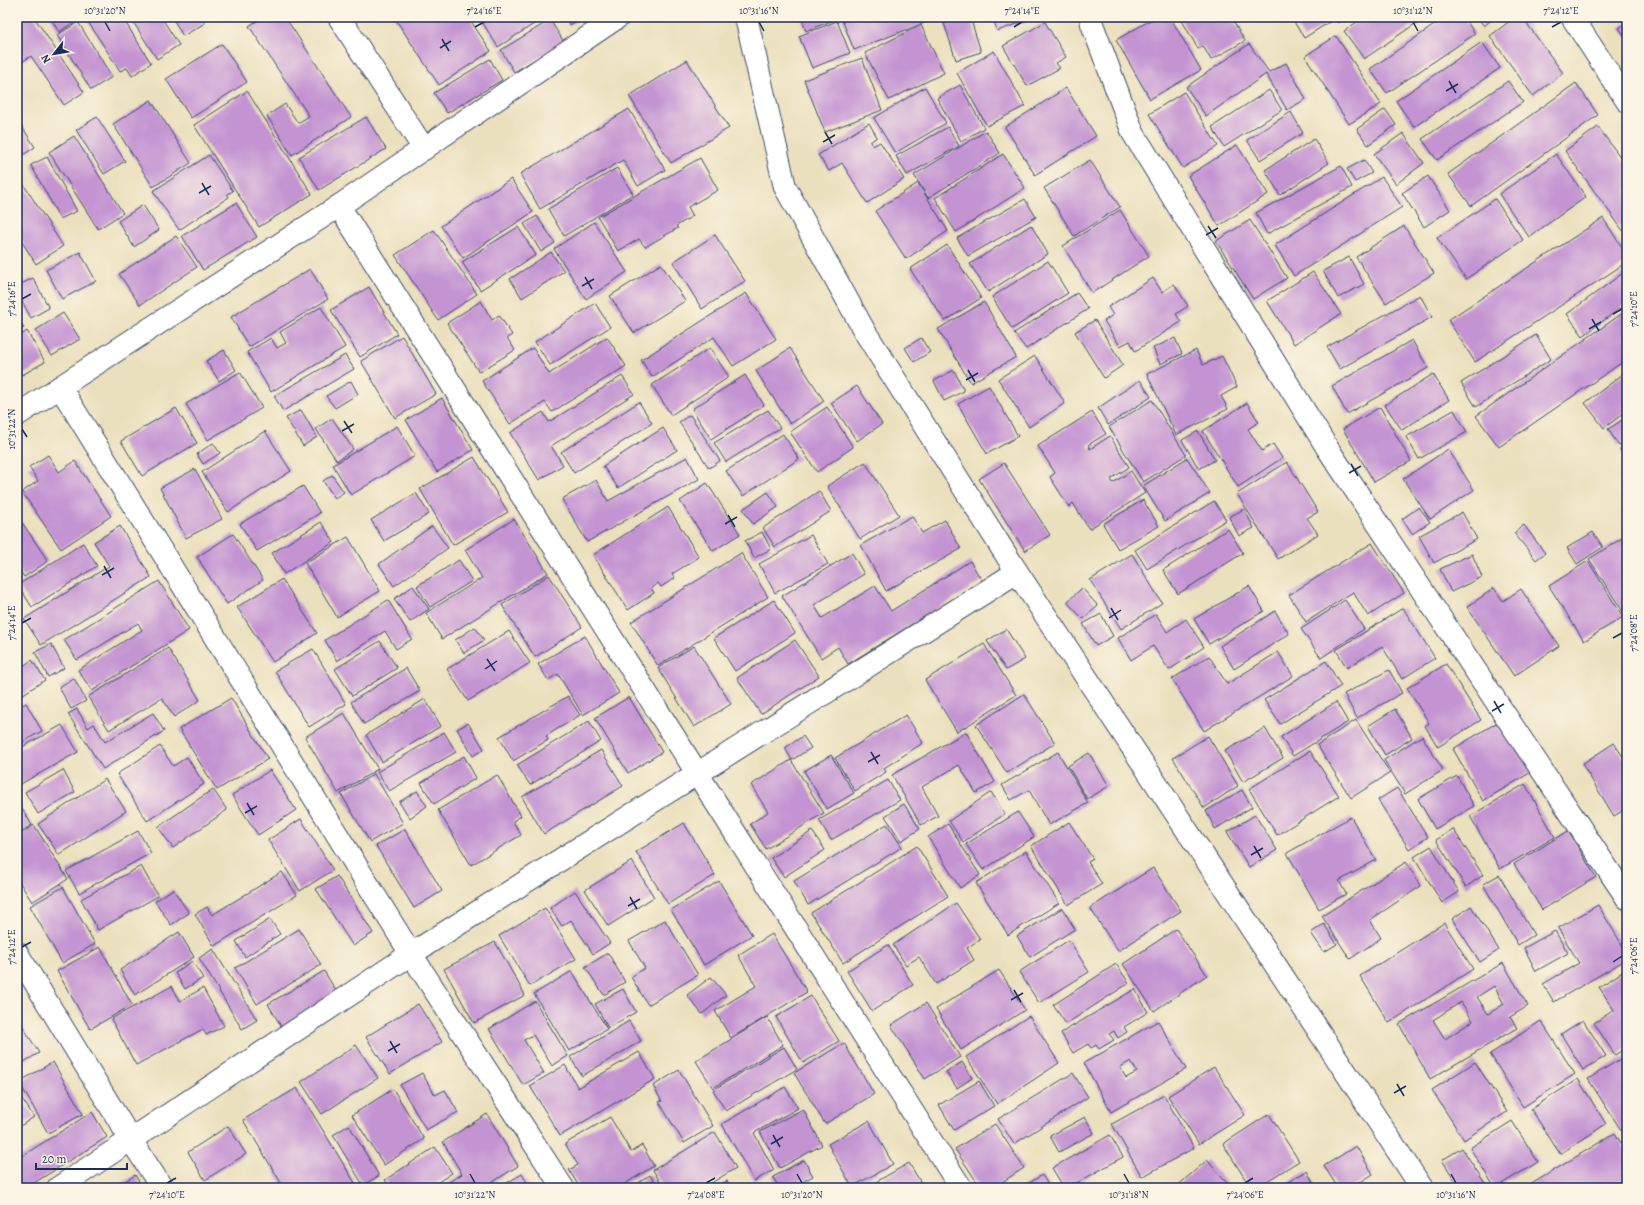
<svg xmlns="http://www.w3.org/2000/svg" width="1644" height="1205" font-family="Alegreya,serif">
	<rect width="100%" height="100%" fill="#fcf5e5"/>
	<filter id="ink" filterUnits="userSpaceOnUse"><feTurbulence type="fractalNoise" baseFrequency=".025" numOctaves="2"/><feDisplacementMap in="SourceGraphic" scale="8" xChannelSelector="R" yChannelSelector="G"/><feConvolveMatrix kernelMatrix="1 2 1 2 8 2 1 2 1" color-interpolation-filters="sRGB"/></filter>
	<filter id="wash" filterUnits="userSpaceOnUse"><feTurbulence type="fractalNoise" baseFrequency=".012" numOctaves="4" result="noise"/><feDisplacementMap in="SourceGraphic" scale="16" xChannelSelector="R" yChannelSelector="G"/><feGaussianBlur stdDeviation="0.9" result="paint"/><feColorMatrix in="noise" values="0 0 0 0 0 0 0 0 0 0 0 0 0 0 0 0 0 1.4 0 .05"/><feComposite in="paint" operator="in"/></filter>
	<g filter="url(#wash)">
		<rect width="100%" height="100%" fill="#ebe0bd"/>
		<g id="blocks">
			<g fill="#c393d2" fill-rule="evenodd">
				<polygon points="17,17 34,17 84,92 64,105 31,56 17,65"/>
				<polygon points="50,17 82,17 59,32"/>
				<polygon points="85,17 122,17 151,63 132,76 127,68 120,71"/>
				<polygon points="130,17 161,17 179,45 157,59"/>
				<polygon points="172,17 201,17 205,23 183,36"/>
				<polygon points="263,17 285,17 351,117 292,155 267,116 285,104 298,123 309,116 249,26"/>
				<polygon points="394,17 468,17 491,51 439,85"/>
				<polygon points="479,17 545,17 498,47"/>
				<polygon points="564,17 583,17 570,25"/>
				<polygon points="801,17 922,17 924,23 854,50 841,17 806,31"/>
				<polygon points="942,17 970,17 981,52 956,60"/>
				<polygon points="993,17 1037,17 997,31"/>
				<polygon points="1156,17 1170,17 1201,70 1150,99 1116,40"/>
				<polygon points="1180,17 1231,17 1245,41 1211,60 1203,46 1198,49"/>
				<polygon points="1291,17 1329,17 1331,21 1304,38"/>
				<polygon points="1333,17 1347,17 1338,23"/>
				<polygon points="1364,17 1425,17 1364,59 1344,31"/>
				<polygon points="1446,17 1464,17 1475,34 1387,93 1370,69"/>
				<polygon points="1477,17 1495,17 1484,26"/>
				<polygon points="1515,17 1522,17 1563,73 1533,96 1490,36"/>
				<polygon points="550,20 564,42 514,72 501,50"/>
				<polygon points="837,21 850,53 812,68 799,36"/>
				<polygon points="78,22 112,77 91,90 57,35"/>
				<polygon points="1045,22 1066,57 1056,63 1060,68 1027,86 1003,46"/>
				<polygon points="1627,22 1627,39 1619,28"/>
				<polygon points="921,25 944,73 889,100 865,53"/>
				<polygon points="1336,36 1381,104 1349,124 1305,56"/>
				<polygon points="1482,42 1500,68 1414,127 1396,101"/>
				<polygon points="222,44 247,82 191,118 166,79"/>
				<polygon points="1249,44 1269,72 1286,63 1306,99 1287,110 1266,74 1206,116 1186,87"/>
				<polygon points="994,51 1025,106 987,126 957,73"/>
				<polygon points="862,58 882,110 825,132 804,80"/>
				<polygon points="490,59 502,80 447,113 434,93"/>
				<polygon points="687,60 729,128 671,163 629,96"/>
				<polygon points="1508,81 1523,102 1437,160 1422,139"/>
				<polygon points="1576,83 1598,115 1471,206 1448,174"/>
				<polygon points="960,85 984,128 961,141 937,98"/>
				<polygon points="925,87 946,123 895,153 874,118"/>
				<polygon points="1066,88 1096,136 1035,175 1005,127"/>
				<polygon points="1269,90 1282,110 1224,147 1212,127"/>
				<polygon points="247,91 312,194 259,227 194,125"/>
				<polygon points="1184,92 1218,146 1183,168 1149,114"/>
				<polygon points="151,100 191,163 153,187 113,124"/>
				<polygon points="629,109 665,170 638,186 623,160 540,209 520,174"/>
				<polygon points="1385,109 1396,125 1368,145 1357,129"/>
				<polygon points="1291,112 1303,133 1260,160 1247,140"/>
				<polygon points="97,117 125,161 104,174 76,130"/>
				<polygon points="366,117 386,149 319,190 299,157"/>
				<polygon points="17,119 35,147 17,159"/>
				<polygon points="869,123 877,137 870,142 873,146 880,142 904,179 867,203 842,163 829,171 818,155"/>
				<polygon points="948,127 959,146 907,175 896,156"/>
				<polygon points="1598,127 1627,166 1627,236 1565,151"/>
				<polygon points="986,131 1000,153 928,198 914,175"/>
				<polygon points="1403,133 1424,163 1396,184 1374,154"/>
				<polygon points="74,136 123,213 98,229 49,152"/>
				<polygon points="1314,139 1329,163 1280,195 1265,170"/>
				<polygon points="1237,145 1268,194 1219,226 1188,176"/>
				<polygon points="1003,154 1025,188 956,232 935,198"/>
				<polygon points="1556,154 1586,197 1529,237 1499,194"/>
				<polygon points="209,155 233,191 227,194 229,197 179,230 153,191"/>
				<polygon points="47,157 77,211 60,219 31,165"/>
				<polygon points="700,158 718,190 688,207 693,216 676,226 678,228 645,247 639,239 618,251 598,217"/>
				<polygon points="1090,160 1120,207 1074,236 1044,188"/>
				<polygon points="1364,160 1372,173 1355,182 1347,169"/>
				<polygon points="1341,166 1352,187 1267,234 1256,213"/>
				<polygon points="617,168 633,194 564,236 548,209"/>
				<polygon points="1428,176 1450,210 1424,227 1402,193"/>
				<polygon points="1382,177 1402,207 1294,276 1275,245"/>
				<polygon points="511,179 533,212 463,258 441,226"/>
				<polygon points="22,182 63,246 36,264 17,234 17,185"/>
				<polygon points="918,183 948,231 906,259 875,211"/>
				<polygon points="1025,199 1036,217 968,256 957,238"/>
				<polygon points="1495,199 1523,240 1466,279 1437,238"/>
				<polygon points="236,203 257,237 203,270 182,236"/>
				<polygon points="143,205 159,230 134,247 118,221"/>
				<polygon points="1120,210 1149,256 1092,293 1063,246"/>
				<polygon points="537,216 555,243 541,252 524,224"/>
				<polygon points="1603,218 1627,255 1627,262 1475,362 1448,320"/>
				<polygon points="1250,220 1287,278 1253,299 1216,241"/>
				<polygon points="594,222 627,272 586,299 554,249"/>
				<polygon points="1031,225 1048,254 988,292 970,264"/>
				<polygon points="1404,226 1434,273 1386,303 1356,257"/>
				<polygon points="518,227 536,255 480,290 462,262"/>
				<polygon points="434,230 477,294 438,320 395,255"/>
				<polygon points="715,235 745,281 702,309 673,262"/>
				<polygon points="176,236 197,267 140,305 119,274"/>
				<polygon points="947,245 981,298 945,321 910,269"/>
				<polygon points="80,252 96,281 62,299 46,270"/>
				<polygon points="551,252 564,271 522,298 510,279"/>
				<polygon points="1349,257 1364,284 1338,298 1323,271"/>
				<polygon points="1048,261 1068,293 1012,329 992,297"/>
				<polygon points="661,264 685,301 634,333 610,296"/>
				<polygon points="310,269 328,299 249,347 231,317"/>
				<polygon points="1627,270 1627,303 1583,336 1567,314"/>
				<polygon points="1313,272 1341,314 1294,344 1267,301"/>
				<polygon points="33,278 49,308 31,318 17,292 17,286"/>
				<polygon points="1153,278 1162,292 1174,284 1188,306 1176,314 1181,322 1135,351 1130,341 1120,346 1104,321 1113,315 1108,307"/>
				<polygon points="369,287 397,334 360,357 331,310"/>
				<polygon points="746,293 776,339 733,366 714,337 652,377 641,360"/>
				<polygon points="1077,293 1088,309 1026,349 1014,333"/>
				<polygon points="1420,295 1432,317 1340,369 1327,347"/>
				<polygon points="481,301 492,320 499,315 512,335 507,338 515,350 479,372 447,323"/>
				<polygon points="984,302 1016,357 971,383 938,329"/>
				<polygon points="595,303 610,327 550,365 535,342"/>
				<polygon points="321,307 345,347 271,392 247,352 271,338 277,348 286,343 280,332"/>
				<polygon points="1627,310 1627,359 1499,447 1476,416"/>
				<polygon points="63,313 80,339 52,356 36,330"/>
				<polygon points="17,316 24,328 17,331"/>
				<polygon points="1095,320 1123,365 1104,378 1075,332"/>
				<polygon points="27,331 45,362 22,375 17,367 17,338"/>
				<polygon points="1536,335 1551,359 1476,407 1461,383"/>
				<polygon points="402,336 436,394 395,418 361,361"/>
				<polygon points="607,337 626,366 552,412 545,402 510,424 482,381 533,348 549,374"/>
				<polygon points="921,338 930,352 914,362 905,348"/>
				<polygon points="1175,338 1182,354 1160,364 1153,348"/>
				<polygon points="1412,340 1428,368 1347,414 1332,386"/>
				<polygon points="710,348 729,377 671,415 652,385"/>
				<polygon points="790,348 824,401 790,424 756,371"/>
				<polygon points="224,350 236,370 219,381 206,361"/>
				<polygon points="1196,350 1203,365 1222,356 1237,387 1221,396 1228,409 1176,435 1147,374"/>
				<polygon points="345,355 354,369 283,411 274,396"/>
				<polygon points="1035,356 1065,403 1029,427 998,379"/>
				<polygon points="954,370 964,391 944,401 934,381"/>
				<polygon points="1627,371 1627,411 1604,428 1585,403"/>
				<polygon points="240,372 262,408 208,440 186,404"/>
				<polygon points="1433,374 1449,400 1402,430 1385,405"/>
				<polygon points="745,375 764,405 711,439 692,409"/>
				<polygon points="622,376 634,394 551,446 563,465 539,480 510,433 543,412 549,422"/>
				<polygon points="1140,380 1151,397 1108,425 1098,408"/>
				<polygon points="351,381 358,394 335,408 326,396"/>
				<polygon points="857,386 882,424 857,441 831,403"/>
				<polygon points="989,386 1018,436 987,454 958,404"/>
				<polygon points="442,398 473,450 437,472 406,420"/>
				<polygon points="1152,400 1186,455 1143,482 1109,427"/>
				<polygon points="639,402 652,423 574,473 561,452"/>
				<polygon points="1247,403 1259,422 1248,429 1262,451 1273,444 1282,458 1238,487 1203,431"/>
				<polygon points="827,407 853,447 817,472 790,432"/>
				<polygon points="1380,407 1411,461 1374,482 1343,429"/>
				<polygon points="176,408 197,443 142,476 121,441"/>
				<polygon points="301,410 317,437 303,446 286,418"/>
				<polygon points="768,410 780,428 726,462 714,443"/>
				<polygon points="1454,410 1467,432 1419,459 1406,437"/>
				<polygon points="1092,412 1106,434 1088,445 1090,449 1110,436 1129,467 1111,479 1113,483 1131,471 1145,493 1089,529 1073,503 1069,507 1050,477 1055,473 1038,446"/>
				<polygon points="690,415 720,461 709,468 679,422"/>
				<polygon points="1627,417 1627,440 1619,446 1608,429"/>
				<polygon points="332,418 353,449 337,461 316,429"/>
				<polygon points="397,426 415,456 351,495 333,465"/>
				<polygon points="663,428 677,450 618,488 603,466"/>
				<polygon points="265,431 291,471 228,512 202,472"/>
				<polygon points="1198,431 1215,460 1199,469 1182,440"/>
				<polygon points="783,434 799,459 743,496 726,471"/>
				<polygon points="213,443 220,453 203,464 197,454"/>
				<polygon points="1627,445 1627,462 1620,449"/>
				<polygon points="1448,449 1474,490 1430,519 1403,479"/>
				<polygon points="48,455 59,472 75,461 111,516 61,549 22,492 38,481 29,467"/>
				<polygon points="474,457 508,512 453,545 420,489"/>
				<polygon points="687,457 699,479 587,542 562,499 596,480 608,501"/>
				<polygon points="1187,458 1210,493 1165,521 1143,486"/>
				<polygon points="865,462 899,515 860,539 827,486"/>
				<polygon points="1287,462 1318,512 1307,518 1318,534 1278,559 1237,494"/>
				<polygon points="1004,463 1050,535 1025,551 979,479"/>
				<polygon points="195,469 222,519 186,538 160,488"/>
				<polygon points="332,475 344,492 335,498 323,481"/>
				<polygon points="707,483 740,534 713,551 680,501"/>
				<polygon points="303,486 320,513 257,551 240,524"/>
				<polygon points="819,491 831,511 775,547 763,528"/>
				<polygon points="768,492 778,507 753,524 743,509"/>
				<polygon points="416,493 429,514 384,541 371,520"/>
				<polygon points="1143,500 1159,526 1118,549 1103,524"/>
				<polygon points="1214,501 1226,520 1147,569 1135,550"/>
				<polygon points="668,507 699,557 672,574 675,578 661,587 658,583 651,588 654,593 628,610 593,555"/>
				<polygon points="1419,507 1430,522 1412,534 1402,519"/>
				<polygon points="1244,509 1254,528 1239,536 1229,517"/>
				<polygon points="1462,512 1477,539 1434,563 1419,536"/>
				<polygon points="17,515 48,561 24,577 17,567"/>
				<polygon points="912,516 922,533 945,520 961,549 886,591 861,545"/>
				<polygon points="514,519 548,573 442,639 426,613 482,578 465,550"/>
				<polygon points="321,522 334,542 284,574 272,553"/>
				<polygon points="1524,525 1545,553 1536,560 1514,533"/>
				<polygon points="120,526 151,577 41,645 24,619 109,566 94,542"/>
				<polygon points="432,526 448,548 394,586 379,564"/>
				<polygon points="1228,529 1243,553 1178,594 1163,570"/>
				<polygon points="762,532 771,549 754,558 745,541"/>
				<polygon points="1593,532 1603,547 1577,564 1567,548"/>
				<polygon points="233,534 263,580 227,604 197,557"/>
				<polygon points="811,535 828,564 775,593 759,564"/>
				<polygon points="348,537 380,591 337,617 305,563"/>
				<polygon points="1622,538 1627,545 1627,614 1625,615 1589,559"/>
				<polygon points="83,543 97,566 32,607 18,585"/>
				<polygon points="1372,543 1404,593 1368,616 1353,592 1306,622 1289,595"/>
				<polygon points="741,553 768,597 658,666 631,622"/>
				<polygon points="852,553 864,574 814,605 822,618 875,586 891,611 970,561 982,581 848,664 838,647 821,658 782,596"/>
				<polygon points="1132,554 1162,603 1121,629 1090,580"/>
				<polygon points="1472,554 1482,577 1451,592 1440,569"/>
				<polygon points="459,560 472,581 430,607 417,586"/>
				<polygon points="1588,561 1623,617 1584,641 1549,586"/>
				<polygon points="549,575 582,627 535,657 502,605"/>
				<polygon points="282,579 317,633 273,662 237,607"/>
				<polygon points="159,581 189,630 92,691 78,670 142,630 138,623 77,660 64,640"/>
				<polygon points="413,586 429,609 410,622 394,599"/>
				<polygon points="1249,586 1264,611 1209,644 1194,619"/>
				<polygon points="1082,588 1098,606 1083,619 1067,602"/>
				<polygon points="1494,588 1503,601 1521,589 1559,646 1514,676 1467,607"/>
				<polygon points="388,600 412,639 396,649 385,631 337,661 325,640"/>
				<polygon points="774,600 795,633 735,671 714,638"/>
				<polygon points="1345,600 1364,629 1321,658 1301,629"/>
				<polygon points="1403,608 1435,658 1402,679 1382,646 1347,668 1336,650"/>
				<polygon points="1275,611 1289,634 1234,669 1220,646"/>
				<polygon points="1101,614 1113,636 1096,646 1083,624"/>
				<polygon points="1156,614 1167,632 1186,619 1204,647 1169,670 1153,646 1131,660 1118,638"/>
				<polygon points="475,627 484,640 464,653 455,640"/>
				<polygon points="1006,629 1025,659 1006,670 987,641"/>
				<polygon points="509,631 530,663 468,701 447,669"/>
				<polygon points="585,636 619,693 583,715 558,674 548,680 538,664"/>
				<polygon points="795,640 819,676 761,714 737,678"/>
				<polygon points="380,641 397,668 352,696 335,669"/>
				<polygon points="51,644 64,668 48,677 35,652"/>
				<polygon points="984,644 1016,695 957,732 925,680"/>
				<polygon points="694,646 731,704 694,727 658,668"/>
				<polygon points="168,648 200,700 174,717 162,698 109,730 88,697"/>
				<polygon points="313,649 346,704 309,727 275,671"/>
				<polygon points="1278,652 1293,676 1204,731 1172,679 1209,656 1227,684"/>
				<polygon points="32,660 45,680 17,698 17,670"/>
				<polygon points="1326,661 1341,686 1280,724 1264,700"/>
				<polygon points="1446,664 1481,720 1438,747 1425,726 1429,723 1407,688"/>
				<polygon points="406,668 420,691 364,724 351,702"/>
				<polygon points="1389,670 1402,693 1357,718 1344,694"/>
				<polygon points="74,678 86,701 71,709 59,687"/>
				<polygon points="1024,694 1055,743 1007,773 976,725"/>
				<polygon points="568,696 580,715 546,736 548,740 513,761 499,737"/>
				<polygon points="629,697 662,752 628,773 595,718"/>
				<polygon points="231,698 268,759 217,790 179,729"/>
				<polygon points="425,699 441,726 382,762 366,735"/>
				<polygon points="1336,702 1348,722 1293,756 1281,737"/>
				<polygon points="26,703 42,731 17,745 17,708"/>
				<polygon points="77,709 88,728 94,724 105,742 153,713 164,731 103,769 68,714"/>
				<polygon points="1395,709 1412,738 1385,755 1368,726"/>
				<polygon points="344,713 378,769 338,793 305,737"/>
				<polygon points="906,715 923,743 884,768 886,772 855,791 835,758"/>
				<polygon points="1503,719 1533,771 1483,801 1453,749"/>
				<polygon points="1356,720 1390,773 1351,798 1317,745"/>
				<polygon points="589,721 601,741 530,785 517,765"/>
				<polygon points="468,723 484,749 473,756 457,729"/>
				<polygon points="62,725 78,752 17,786 17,750"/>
				<polygon points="1265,728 1283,758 1243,782 1225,751"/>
				<polygon points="444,732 456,752 389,791 377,772"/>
				<polygon points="966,732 995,782 976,793 959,765 922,787 938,816 921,825 892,775"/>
				<polygon points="803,736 811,748 792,760 785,748"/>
				<polygon points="1208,736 1238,786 1204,808 1173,758"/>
				<polygon points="1422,736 1443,770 1405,794 1384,760"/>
				<polygon points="1614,743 1627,763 1627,808 1614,816 1582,764"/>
				<polygon points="160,746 173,766 187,757 204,784 147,821 117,774"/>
				<polygon points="601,750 623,786 544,834 522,797"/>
				<polygon points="1310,751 1339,796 1277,835 1249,789"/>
				<polygon points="1058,752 1088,803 1049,825 1029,790 1011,800 1002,785"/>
				<polygon points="1089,753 1109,786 1087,799 1068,766"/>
				<polygon points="831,755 854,793 827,809 804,771"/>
				<polygon points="464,756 476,778 434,804 421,783"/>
				<polygon points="791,760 824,813 766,849 750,824 768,812 751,785"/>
				<polygon points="63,770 75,792 38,814 25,792"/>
				<polygon points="270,770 296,810 258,835 232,795"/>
				<polygon points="374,774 403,823 370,842 341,794"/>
				<polygon points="497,775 521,816 513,821 521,835 471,865 438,810"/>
				<polygon points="1457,776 1474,806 1435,829 1418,799"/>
				<polygon points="105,779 126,811 59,855 38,824"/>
				<polygon points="888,780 900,800 831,840 819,820"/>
				<polygon points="1525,784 1555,837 1500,869 1470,816"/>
				<polygon points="1397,788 1428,837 1409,849 1378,800"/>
				<polygon points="213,789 227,810 173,848 158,827"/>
				<polygon points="1242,790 1252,807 1215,829 1206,811"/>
				<polygon points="417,791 427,806 410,818 399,802"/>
				<polygon points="991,792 1005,814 963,842 949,821"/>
				<polygon points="17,800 32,825 17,834"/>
				<polygon points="904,804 920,829 901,841 885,816"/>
				<polygon points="1018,812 1034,837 983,870 966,844"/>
				<polygon points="1255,815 1277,850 1249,867 1227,832"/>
				<polygon points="1351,817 1376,860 1339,881 1346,894 1319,909 1287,853"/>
				<polygon points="301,819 333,870 300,891 268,840"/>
				<polygon points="1069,822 1093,859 1088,862 1102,884 1068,905 1031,846"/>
				<polygon points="684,823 715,875 668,904 636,852"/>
				<polygon points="887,824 902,847 808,905 794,881"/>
				<polygon points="948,824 980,875 960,888 928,837"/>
				<polygon points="34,825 68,879 32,902 17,878 17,836"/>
				<polygon points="405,829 442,891 414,908 376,846"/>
				<polygon points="1453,829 1483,875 1466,887 1436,840"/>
				<polygon points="138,831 151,853 79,893 66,871"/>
				<polygon points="812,831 825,850 784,877 771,858"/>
				<polygon points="1568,831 1596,877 1542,910 1514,864"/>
				<polygon points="917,846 948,896 843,963 811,913"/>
				<polygon points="1431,846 1459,892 1442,903 1414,857"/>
				<polygon points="1026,851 1059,903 1008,935 976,883"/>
				<polygon points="632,861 654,897 608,926 585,890"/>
				<polygon points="1406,862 1421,886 1370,920 1381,938 1350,959 1322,916"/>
				<polygon points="141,866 158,896 98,930 81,899"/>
				<polygon points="1153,868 1181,911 1118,951 1090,908"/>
				<polygon points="282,872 297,895 214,946 195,914 207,907 212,915"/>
				<polygon points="1499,875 1534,935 1518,945 1483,884"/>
				<polygon points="337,876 373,933 353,946 316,889"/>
				<polygon points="719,881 752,935 704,965 671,910"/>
				<polygon points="63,887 95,944 62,963 30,906"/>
				<polygon points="173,889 189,913 171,925 155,901"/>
				<polygon points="575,891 610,943 593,954 571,920 562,926 550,908"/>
				<polygon points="956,903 980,939 967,948 974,960 936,984 919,957 906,965 893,945"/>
				<polygon points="1598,905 1627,953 1627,959 1554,1002 1543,984 1579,963 1558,928"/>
				<polygon points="1471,906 1499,950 1480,962 1452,919"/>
				<polygon points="545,908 576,959 530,986 499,936"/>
				<polygon points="1062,908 1075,929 1030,957 1017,936"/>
				<polygon points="270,919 280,934 245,957 236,941"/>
				<polygon points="665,920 698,975 648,1005 631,977 645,968 629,941"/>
				<polygon points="1444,923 1473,969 1389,1023 1360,976"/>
				<polygon points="1324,924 1337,944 1324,952 1311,933"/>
				<polygon points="299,929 321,965 257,1004 235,968"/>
				<polygon points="1176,929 1207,975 1154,1011 1123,964"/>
				<polygon points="1555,931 1568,953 1536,971 1524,948"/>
				<polygon points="179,932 194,957 135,995 120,970"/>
				<polygon points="772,934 807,992 731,1038 715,1011 756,986 738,955"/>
				<polygon points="1069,940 1089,972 1039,1003 1019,972"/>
				<polygon points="495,942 525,995 474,1023 444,969"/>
				<polygon points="888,945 913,985 872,1011 847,971"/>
				<polygon points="100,947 132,1005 90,1029 57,971"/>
				<polygon points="213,949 257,1020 242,1029 199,958"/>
				<polygon points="608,953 625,982 604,995 585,967"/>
				<polygon points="192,961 203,978 185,989 175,973"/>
				<path d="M1503,963L1528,1006L1510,1017L1517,1028L1430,1079L1399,1024ZM1494,986L1504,1004L1488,1014L1477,997ZM1461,1002L1473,1021L1445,1039L1433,1020Z"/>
				<polygon points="1116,964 1129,983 1066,1024 1053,1005"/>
				<polygon points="1627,969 1627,1047 1615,1055 1594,1023 1614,1010 1599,987"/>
				<polygon points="999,970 1025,1010 961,1050 936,1009"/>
				<polygon points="324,971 341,999 285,1033 268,1004"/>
				<polygon points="572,971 607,1029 569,1051 534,994"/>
				<polygon points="711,977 726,995 702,1014 687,995"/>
				<polygon points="172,986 180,1001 203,988 224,1026 206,1035 203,1029 136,1065 111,1019"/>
				<polygon points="623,989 636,1012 608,1028 595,1004"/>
				<polygon points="1135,989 1148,1012 1124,1027 1127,1032 1118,1038 1114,1031 1109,1034 1114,1040 1099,1049 1096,1045 1091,1048 1088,1044 1073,1053 1061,1033"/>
				<polygon points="811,996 839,1041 803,1063 776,1017"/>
				<polygon points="535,1001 568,1056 552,1066 533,1035 524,1040 544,1073 523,1085 489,1029"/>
				<polygon points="926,1003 960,1057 925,1079 891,1025"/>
				<polygon points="418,1004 442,1042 390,1074 366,1037"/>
				<polygon points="1029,1016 1059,1063 997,1104 966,1057"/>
				<polygon points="17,1017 39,1053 17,1066"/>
				<polygon points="767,1017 783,1045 713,1088 696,1061"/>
				<polygon points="1583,1020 1606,1056 1583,1070 1561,1034"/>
				<polygon points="629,1021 641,1041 582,1076 570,1057"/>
				<path d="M1158,1021L1186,1069L1111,1112L1084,1063ZM1131,1061L1137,1072L1126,1078L1120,1067Z"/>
				<polygon points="1541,1021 1575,1074 1523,1107 1490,1054"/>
				<polygon points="844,1043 874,1094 825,1124 794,1073"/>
				<polygon points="356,1045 378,1078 322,1114 301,1082"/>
				<polygon points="784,1047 797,1069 726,1111 713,1090"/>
				<polygon points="639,1052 655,1079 560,1136 530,1086 565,1065 578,1088"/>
				<polygon points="1625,1056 1627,1060 1627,1126 1621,1130 1588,1079"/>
				<polygon points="53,1062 83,1114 48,1133 19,1082"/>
				<polygon points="962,1062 972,1078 957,1088 946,1072"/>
				<polygon points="1475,1062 1507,1112 1464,1140 1432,1090"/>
				<polygon points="1214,1067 1245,1115 1199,1144 1168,1096"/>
				<polygon points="679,1070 713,1126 684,1143 659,1102 662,1101 653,1086"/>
				<polygon points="422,1073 435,1095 445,1090 458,1112 426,1130 400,1085"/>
				<polygon points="1073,1073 1088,1097 1014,1144 998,1119"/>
				<polygon points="1578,1079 1606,1124 1560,1154 1531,1109"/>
				<polygon points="979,1081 994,1106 954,1130 939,1105"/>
				<polygon points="785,1087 798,1108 754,1133 774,1170 754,1181 722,1124"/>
				<polygon points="297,1088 355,1183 346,1188 284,1188 243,1120"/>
				<polygon points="393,1089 424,1139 384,1165 352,1115"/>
				<polygon points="17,1091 34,1117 17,1128"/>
				<polygon points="1164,1095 1194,1148 1142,1177 1112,1124"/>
				<polygon points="803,1109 822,1145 780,1168 760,1132"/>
				<polygon points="92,1112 107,1137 26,1188 17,1188 17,1159"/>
				<polygon points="487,1114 518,1166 483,1188 439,1188 462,1174 443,1142"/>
				<polygon points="1269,1114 1299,1161 1256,1188 1251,1188 1223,1144"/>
				<polygon points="610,1117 631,1152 642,1145 654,1166 618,1188 580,1188 569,1170 578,1165 565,1144"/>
				<polygon points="1085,1117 1094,1133 1059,1152 1050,1136"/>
				<polygon points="869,1121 893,1164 852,1187 828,1144"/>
				<polygon points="1512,1121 1538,1162 1495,1188 1470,1148"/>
				<polygon points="995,1124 1024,1168 993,1188 981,1188 955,1149"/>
				<polygon points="349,1125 379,1176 363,1185 333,1135"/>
				<polygon points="228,1126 246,1154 205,1180 188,1152"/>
				<polygon points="715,1132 736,1168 703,1188 664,1188 653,1170"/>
				<polygon points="1615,1133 1627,1153 1627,1188 1604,1188 1601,1184 1594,1188 1525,1188"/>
				<polygon points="1110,1135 1123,1157 1068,1188 1064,1188 1052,1168"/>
				<polygon points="1356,1146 1373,1174 1351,1188 1338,1188 1324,1166"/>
				<polygon points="435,1147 452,1173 429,1188 391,1188 385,1180"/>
				<polygon points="1462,1148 1488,1188 1460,1188 1442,1160"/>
				<polygon points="804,1160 813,1176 791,1188 779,1188 773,1177"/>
				<polygon points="1207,1160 1231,1188 1175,1188"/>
				<polygon points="909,1163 924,1188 877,1188 874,1183"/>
				<polygon points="1307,1171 1316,1188 1277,1188"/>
				<polygon points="522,1174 530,1188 498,1188"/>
				<polygon points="135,1175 143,1188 120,1188 119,1185"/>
				<polygon points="650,1175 658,1188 631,1188"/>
				<polygon points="1042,1175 1050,1188 1021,1188"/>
				<polygon points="727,1181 731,1188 715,1188"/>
			</g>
		</g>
	</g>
	<g filter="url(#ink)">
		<use href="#blocks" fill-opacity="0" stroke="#3a4a6c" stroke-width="1"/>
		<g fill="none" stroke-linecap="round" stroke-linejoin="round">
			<defs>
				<g id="street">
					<polyline points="339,17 424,149"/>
					<polyline points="746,17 785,187 865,332 1017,572 1422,1188"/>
					<polyline points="1091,17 1092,24 1133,133 1328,449 1627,898"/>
					<polyline points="1572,17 1627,101"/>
					<polyline points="339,206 697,773 961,1188"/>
					<polyline points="60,387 411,954 563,1188"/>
					<polyline points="17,415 339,206 618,17"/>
					<polyline points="17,953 131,1140 162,1188"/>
					<polyline points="58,1188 411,954 1017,572"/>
				</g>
			</defs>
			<use href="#street" stroke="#3a4a6c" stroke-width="24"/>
			<use href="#street" stroke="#fff" stroke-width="22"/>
		</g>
	</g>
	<path fill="none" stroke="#1b2f5e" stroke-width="1.5" d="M105,22L110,31M759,22L764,31M1413,22L1418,31M475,27L484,22M1014,27L1022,22M1552,27L1561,22M442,39L449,51M440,48L451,41M1449,81L1456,93M1446,91L1458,84M825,132L832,144M823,142L835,135M202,183L209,195M199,193L211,186M1208,226L1216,238M1206,235L1218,228M585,277L592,289M582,286L594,279M22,299L31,294M1613,314L1622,309M1592,319L1599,331M1589,329L1601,322M968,370L975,382M966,380L978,373M344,421L352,433M22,429L27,437M342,431L354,424M1351,464L1358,476M1349,473L1361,466M728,515L735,527M725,524L737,517M104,566L111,578M102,575L114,568M1111,608L1118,620M1109,618L1121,610M22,623L31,618M1613,638L1622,633M487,659L495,671M485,669L497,661M1494,701L1501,713M1492,711L1504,704M871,752L878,764M868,762L880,755M247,803L254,815M245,813L257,806M1254,846L1261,858M1251,855L1263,848M630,897L637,909M628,906L640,899M22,947L31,942M1613,962L1622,956M1014,990L1021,1002M1011,1000L1023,993M390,1041L397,1053M388,1051L400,1044M1397,1084L1404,1096M1394,1093L1406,1086M773,1135L780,1147M771,1144L783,1137M470,1174L475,1183M797,1174L802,1183M1124,1174L1129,1183M1451,1174L1456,1183M167,1183L176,1178M706,1183L715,1178M1245,1183L1253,1178"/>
	<rect width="1644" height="1205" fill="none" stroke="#fcf5e5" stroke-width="44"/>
	<g transform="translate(54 54) rotate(239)" stroke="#fcf5e5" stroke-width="3" paint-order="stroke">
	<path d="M0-3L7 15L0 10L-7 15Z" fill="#1b2f5e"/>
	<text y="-6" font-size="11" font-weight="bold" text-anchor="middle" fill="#1b2f5e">N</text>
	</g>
	<path d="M36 1163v6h91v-6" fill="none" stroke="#1b2f5e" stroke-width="2"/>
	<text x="42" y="1163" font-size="12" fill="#1b2f5e" stroke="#fcf5e5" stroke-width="3" paint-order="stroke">20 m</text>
	<rect x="22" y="22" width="1600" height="1161" fill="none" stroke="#1b2f5e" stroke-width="1.5"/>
	<g font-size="10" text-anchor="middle" fill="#1b2f5e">
		<text x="105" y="14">10°31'20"N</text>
		<text x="484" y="14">7°24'16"E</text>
		<text x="759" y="14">10°31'16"N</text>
		<text x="1022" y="14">7°24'14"E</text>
		<text x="1413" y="14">10°31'12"N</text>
		<text x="1561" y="14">7°24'12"E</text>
		<text transform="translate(11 299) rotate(-90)" y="4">7°24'16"E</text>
		<text transform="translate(1633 309) rotate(-90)" y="4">7°24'10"E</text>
		<text transform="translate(11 429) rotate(-90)" y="4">10°31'22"N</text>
		<text transform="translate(11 623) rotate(-90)" y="4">7°24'14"E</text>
		<text transform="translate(1633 633) rotate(-90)" y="4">7°24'08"E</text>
		<text transform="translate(11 947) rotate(-90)" y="4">7°24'12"E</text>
		<text transform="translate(1633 956) rotate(-90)" y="4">7°24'06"E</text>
		<text x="167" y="1198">7°24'10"E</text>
		<text x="475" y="1198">10°31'22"N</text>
		<text x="706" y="1198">7°24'08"E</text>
		<text x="802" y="1198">10°31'20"N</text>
		<text x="1129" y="1198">10°31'18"N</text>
		<text x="1245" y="1198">7°24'06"E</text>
		<text x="1456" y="1198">10°31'16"N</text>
	</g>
</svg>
